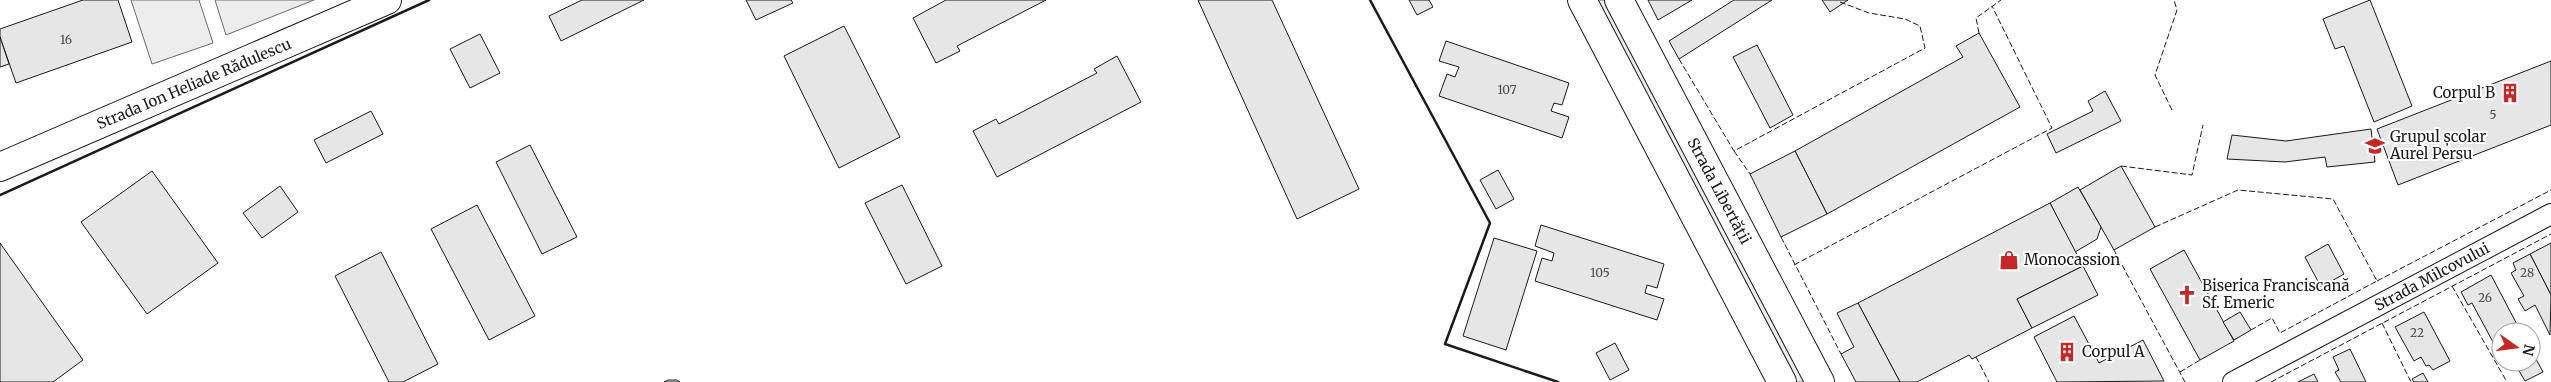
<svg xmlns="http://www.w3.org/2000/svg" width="2551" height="382" font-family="Merriweather,serif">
	<rect width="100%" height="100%" fill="#fff"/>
	<g fill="#ededed" stroke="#6a6a6a">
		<polygon points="131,0 199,0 213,43 152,64"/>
		<polygon points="215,0 314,0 226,35"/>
		<polygon points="1582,0 1619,0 1820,382 1782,382"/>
	</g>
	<g fill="#e6e6e6" stroke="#1a1a1a">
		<polygon points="83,0 118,0 132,42 16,83 0,37 0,29"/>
		<polygon points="582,0 644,0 561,41 549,16"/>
		<polygon points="746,0 791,0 793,3 756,20"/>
		<polygon points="946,0 1046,0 957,46 960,51 936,63 913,18"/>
		<polygon points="1198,0 1272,0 1359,189 1297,219"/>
		<polygon points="1409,0 1429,0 1433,7 1417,15"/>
		<polygon points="1648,0 1692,0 1658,20"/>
		<polygon points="1734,0 1772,0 1679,59 1669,41"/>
		<polygon points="1822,0 1848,0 1830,12"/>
		<polygon points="2370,0 2412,106 2374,122 2344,46 2335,49 2323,19"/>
		<polygon points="844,26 900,137 839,168 784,56"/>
		<polygon points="1979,33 2020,107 1827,214 1795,151 1963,57 1956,46"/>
		<polygon points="480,34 500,73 470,88 450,49"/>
		<polygon points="0,37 9,64 0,67"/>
		<polygon points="1446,41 1569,83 1562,105 1554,103 1551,111 1569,117 1562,138 1439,96 1447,74 1455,77 1459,67 1439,61"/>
		<polygon points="1757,45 1793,115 1770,128 1733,57"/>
		<polygon points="1117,56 1141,102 997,177 973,131 996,119 999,124 1097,73 1094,69"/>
		<polygon points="2551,61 2551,125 2398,185 2377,129"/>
		<polygon points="2105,91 2121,121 2056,153 2047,134 2093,111 2088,101"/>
		<polygon points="371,111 383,134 326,163 314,140"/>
		<polygon points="2371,129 2375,162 2327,167 2325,157 2285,162 2227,159 2232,135 2286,141"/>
		<polygon points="530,145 577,237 542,254 496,162"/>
		<polygon points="1795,151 1827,214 1781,237 1750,174"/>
		<polygon points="2121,166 2155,227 2114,250 2080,190"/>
		<polygon points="1498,170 1514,199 1496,209 1480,180"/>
		<polygon points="152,171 218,263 147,314 81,222"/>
		<polygon points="902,185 942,266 906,284 865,203"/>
		<polygon points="280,186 298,212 262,238 243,213"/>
		<polygon points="2078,187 2101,227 2097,239 2075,252 2050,203"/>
		<polygon points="2050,203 2083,266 2017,299 2032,328 1972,359 1969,355 1917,382 1900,382 1858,303"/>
		<polygon points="477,205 535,316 489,340 431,229"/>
		<polygon points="1541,225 1664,264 1657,288 1647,285 1645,293 1664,299 1657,320 1535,281 1542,258 1552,261 1554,253 1535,246"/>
		<polygon points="1494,238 1537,251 1506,350 1463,336"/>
		<polygon points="0,243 83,360 53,382 0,382"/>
		<polygon points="2551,243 2551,295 2530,254"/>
		<polygon points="2328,244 2344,274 2321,287 2305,257"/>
		<polygon points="2184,250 2234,341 2200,360 2150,269"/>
		<polygon points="381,252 438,364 403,382 389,382 335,276"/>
		<polygon points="2530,254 2551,295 2550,335 2535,305 2525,311 2518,299 2524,296 2511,273 2516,270 2513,263"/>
		<polygon points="2083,266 2098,295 2032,328 2017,299"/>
		<polygon points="2491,275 2521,332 2501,332 2501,338 2493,342 2472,303 2468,305 2461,292"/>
		<polygon points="1858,303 1900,382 1856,382 1841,354 1854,347 1837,313"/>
		<polygon points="2240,312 2251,330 2234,340 2223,322"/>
		<polygon points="2424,312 2450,361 2433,370 2429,365 2426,366 2421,357 2414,361 2395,327"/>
		<polygon points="2074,316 2099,363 2143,340 2164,381 2057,382 2034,337"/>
		<polygon points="1615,343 1629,370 1610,380 1596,353"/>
		<polygon points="2350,349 2366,382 2341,382 2335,372 2339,370 2333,357"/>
		<polygon points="2531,350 2543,372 2525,381 2514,362 2531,362"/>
		<polygon points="2423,373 2428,382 2414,382 2412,379"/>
		<polygon points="2314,374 2318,382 2298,382"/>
		<polygon points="668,380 677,380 680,382 664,382"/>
	</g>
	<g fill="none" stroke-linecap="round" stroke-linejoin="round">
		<defs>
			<polyline id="street" points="2233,382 2551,214"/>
			<g id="secondary">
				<polyline points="1582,0 1782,382"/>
				<polyline points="1619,0 1820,382"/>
				<polyline points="0,167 387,0"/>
			</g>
		</defs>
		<use href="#street" stroke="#1a1a1a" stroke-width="22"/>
		<use href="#secondary" stroke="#1a1a1a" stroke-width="30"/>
		<use href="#street" stroke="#fff" stroke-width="20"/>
		<use href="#secondary" stroke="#fff" stroke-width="28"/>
		<g stroke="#1a1a1a" stroke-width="1" stroke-dasharray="6 2.5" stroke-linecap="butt">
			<polyline points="1979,33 1976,18 2001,0"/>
			<polyline points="1679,59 1734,151 1925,48 1920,26 1905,19 1869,13 1840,2"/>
			<polyline points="2172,110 2155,75 2177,10 2174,0"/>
			<polyline points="1734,151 1750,174"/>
			<polyline points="2121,166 2192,175 2203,125"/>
			<polyline points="2155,227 2238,190 2333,199 2377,281 2280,333 2272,318 2251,330"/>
			<polyline points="1781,237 1841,354"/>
			<polyline points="2114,250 2185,382"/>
			<polyline points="1794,265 2052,128 1992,6"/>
			<polyline points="2377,281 2551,190"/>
			<polyline points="2452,286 2507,382"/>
			<polyline points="2382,323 2411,382"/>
			<polyline points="1976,357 1989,382"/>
			<polyline points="2180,372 2200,360"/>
			<polyline points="2271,382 2551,234"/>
		</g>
		<g stroke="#1a1a1a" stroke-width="2.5">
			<polyline points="1370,0 1490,223 1445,344 1558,382"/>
			<polyline points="0,195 429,0"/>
		</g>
	</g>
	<defs>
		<symbol id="building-bare" viewBox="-9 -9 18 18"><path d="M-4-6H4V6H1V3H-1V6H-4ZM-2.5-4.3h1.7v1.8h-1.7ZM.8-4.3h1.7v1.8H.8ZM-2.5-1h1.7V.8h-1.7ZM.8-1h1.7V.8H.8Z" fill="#c62828" stroke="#fff" stroke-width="2.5" paint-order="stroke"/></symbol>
		<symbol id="school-bare" viewBox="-9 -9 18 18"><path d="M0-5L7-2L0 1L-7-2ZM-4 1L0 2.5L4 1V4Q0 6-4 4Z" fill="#c62828" stroke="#fff" stroke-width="2.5" paint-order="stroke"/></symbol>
		<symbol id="shop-bare" viewBox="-9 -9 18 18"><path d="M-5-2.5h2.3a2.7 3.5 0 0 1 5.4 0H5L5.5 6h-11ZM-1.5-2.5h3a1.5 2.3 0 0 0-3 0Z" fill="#c62828" stroke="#fff" stroke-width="2.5" paint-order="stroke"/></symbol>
		<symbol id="church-bare" viewBox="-9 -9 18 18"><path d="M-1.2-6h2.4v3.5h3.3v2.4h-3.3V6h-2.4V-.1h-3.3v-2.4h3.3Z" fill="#c62828" stroke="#fff" stroke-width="2.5" paint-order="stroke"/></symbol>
	</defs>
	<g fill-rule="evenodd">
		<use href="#building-bare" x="2496" y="79" width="28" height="28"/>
		<use href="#school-bare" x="2361" y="132" width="28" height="28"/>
		<use href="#shop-bare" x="1995" y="246" width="28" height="28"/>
		<use href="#church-bare" x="2173" y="281" width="28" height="28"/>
		<use href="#building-bare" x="2053" y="338" width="28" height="28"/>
	</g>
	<g text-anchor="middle" stroke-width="4" stroke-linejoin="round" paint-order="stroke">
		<g font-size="12" fill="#4d4d4d">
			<text x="66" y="44">16</text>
			<text x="1507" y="94">107</text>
			<text x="2493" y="119">5</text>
			<text x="1600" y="277">105</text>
			<text x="2527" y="277">28</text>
			<text x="2485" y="302">26</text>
			<text x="2417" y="337">22</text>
		</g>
		<g font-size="15" fill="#1a1a1a" stroke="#fff">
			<text transform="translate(194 84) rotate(-23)" y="5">Strada Ion Heliade Rădulescu</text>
			<text transform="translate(1719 191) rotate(62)" y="5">Strada Libertății</text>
			<text transform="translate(2432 277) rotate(-28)" y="5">Strada Milcovului</text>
		</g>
		<g font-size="15" fill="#1a1a1a" stroke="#fff" text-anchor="start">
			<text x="2495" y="98" text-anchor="end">Corpul B</text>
			<text x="2390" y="142">Grupul școlar<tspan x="2390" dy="17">Aurel Persu</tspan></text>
			<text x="2024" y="265">Monocassion</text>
			<text x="2202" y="291">Biserica Franciscană<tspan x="2202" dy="17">Sf. Emeric</tspan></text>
			<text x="2082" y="357">Corpul A</text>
		</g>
	</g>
	<g transform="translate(2516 347) rotate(104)"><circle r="24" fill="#ffffff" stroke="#a3a3a3"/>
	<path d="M0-4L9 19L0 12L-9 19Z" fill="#c62828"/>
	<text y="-8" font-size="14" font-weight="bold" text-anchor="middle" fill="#1a1a1a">N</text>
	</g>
</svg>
